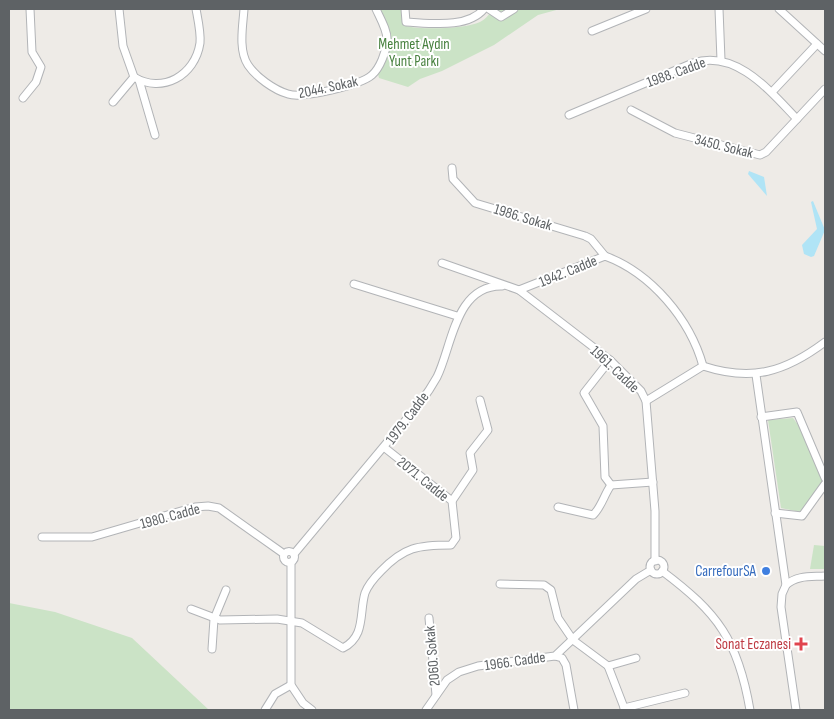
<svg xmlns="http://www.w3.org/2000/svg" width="834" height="719" font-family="'Sofia Sans Condensed',sans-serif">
	<rect width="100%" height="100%" fill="#eeebe7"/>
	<g fill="#cbe3c6">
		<path d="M380,9H401L403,22L406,26C421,30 465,29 480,22C486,19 489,14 494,9H560L538,15L494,45L442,71L420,79L408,87L379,78L378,74C390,48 390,35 380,9Z"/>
		<polygon points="793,418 799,426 824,481 800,512 781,508 768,420"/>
		<polygon points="814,545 825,546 825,569 810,569"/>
		<polygon points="9,603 55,612 132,638 209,710 9,710"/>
	</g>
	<g fill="#b0e4f6">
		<polygon points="749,171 764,177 767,196 748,174"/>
		<polygon points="813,201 825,230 814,256 811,257 804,254 802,245 817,229 811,202"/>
	</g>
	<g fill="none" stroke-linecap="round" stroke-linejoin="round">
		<defs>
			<g id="street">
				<polyline points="119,9 123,46 134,77"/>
				<path d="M244,9C243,25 238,50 248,65C256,77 274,90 288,94C302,99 361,85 372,75C380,68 386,52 387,41C388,31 380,18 376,9"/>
				<path d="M405,9L406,22C430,23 467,29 484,9"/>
				<polyline points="489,9 501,17 514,9"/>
				<polyline points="719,9 721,60"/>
				<polyline points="779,9 825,51"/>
				<polyline points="592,31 646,9"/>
				<polyline points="139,80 155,135"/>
				<polyline points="772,92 817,44"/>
				<polyline points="23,98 36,82 41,67 32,52 30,9"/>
				<path d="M113,102L134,77C162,94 195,76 200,43C201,33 198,20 196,9"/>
				<polyline points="631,110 675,133 760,155 766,152 825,89"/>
				<path d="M569,115L693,63C736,49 770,91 797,119"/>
				<polyline points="452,168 453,179 475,203 585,236 591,239 605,256"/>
				<polyline points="442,263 519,290 610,360 641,391 646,401 655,511 655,561"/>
				<polyline points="354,284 457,316"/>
				<path d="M519,290L605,256C651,273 690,319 703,366"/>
				<polyline points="610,360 584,393 603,426 605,477 611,485 653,482"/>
				<path d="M703,366C752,382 785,372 825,342"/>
				<polyline points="756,375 786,585 782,594 781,607 796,710"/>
				<polyline points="646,401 703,366"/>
				<polyline points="761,417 797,412 825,478"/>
				<polyline points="452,501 473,470 470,453 488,430 480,400"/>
				<path d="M558,507L593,515C601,508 604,495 611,485"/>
				<polyline points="775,513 802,516 825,484"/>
				<polyline points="42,537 92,537 195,507 208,506 219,508 284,554"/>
				<circle cx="289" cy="557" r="5.5"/>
				<path d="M294,554L420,403C426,395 432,386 437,377C452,347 455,285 502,286"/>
				<circle cx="657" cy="567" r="7"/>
				<polyline points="291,562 291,685 303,703 312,710"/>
				<path d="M662,571C718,613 738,640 750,710"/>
				<polyline points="500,584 544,585 551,590 558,618 573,640 608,666 625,710"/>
				<path d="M786,585C797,575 811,577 825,576"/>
				<path d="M191,609L220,620L277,619L302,623L343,648C366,636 359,613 365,593C368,585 375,577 381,571C404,547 418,545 451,545L456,538L452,501L385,448"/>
				<polyline points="429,618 436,695"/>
				<polyline points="212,649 214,619 226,590"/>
				<polyline points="555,656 562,658 566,665 574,710"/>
				<polyline points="608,666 636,658"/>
				<polyline points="624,708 685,693"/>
				<polyline points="265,710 275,694 291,685"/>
				<polyline points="426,710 447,680 459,672 478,666 555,656 636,579 651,570"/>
			</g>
		</defs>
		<use href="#street" stroke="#b2b4b7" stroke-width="9"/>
		<use href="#street" stroke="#fff" stroke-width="7"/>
	</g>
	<circle fill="#3f7fe0" stroke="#fff" stroke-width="2" cx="766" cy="571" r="5"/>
	<path fill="#e0444e" stroke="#fff" stroke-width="2" d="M798.5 636.5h5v5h5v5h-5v5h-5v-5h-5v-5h5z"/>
	<g text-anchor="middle" stroke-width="4" stroke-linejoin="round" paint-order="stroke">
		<g font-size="15" fill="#498240" stroke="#fff">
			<text x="414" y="49">Mehmet Aydın<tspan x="414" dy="17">Yunt Parkı</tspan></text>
		</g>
		<g font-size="15" fill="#5e6265" stroke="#fff">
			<text transform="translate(676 72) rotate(-20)" y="5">1988. Cadde</text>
			<text transform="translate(328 87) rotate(-12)" y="5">2044. Sokak</text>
			<text transform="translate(724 146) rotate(14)" y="5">3450. Sokak</text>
			<text transform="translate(523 217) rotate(17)" y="5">1986. Sokak</text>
			<text transform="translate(568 271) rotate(-22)" y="5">1942. Cadde</text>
			<text transform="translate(615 369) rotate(43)" y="5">1961. Cadde</text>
			<text transform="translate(407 418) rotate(-53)" y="5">1979. Cadde</text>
			<text transform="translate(423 479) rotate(39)" y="5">2071. Cadde</text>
			<text transform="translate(170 516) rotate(-15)" y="5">1980. Cadde</text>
			<text transform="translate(432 656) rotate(-95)" y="5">2060. Sokak</text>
			<text transform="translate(515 661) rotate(-8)" y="5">1966. Cadde</text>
		</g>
		<g font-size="15" fill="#366cbe" stroke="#fff" text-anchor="end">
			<text x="756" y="576">CarrefourSA</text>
		</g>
		<g font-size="15" fill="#be3a42" stroke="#fff" text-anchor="end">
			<text x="791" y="649">Sonat Eczanesi</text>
		</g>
	</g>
	<rect width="834" height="719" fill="none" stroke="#5e6265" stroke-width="20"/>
</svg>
